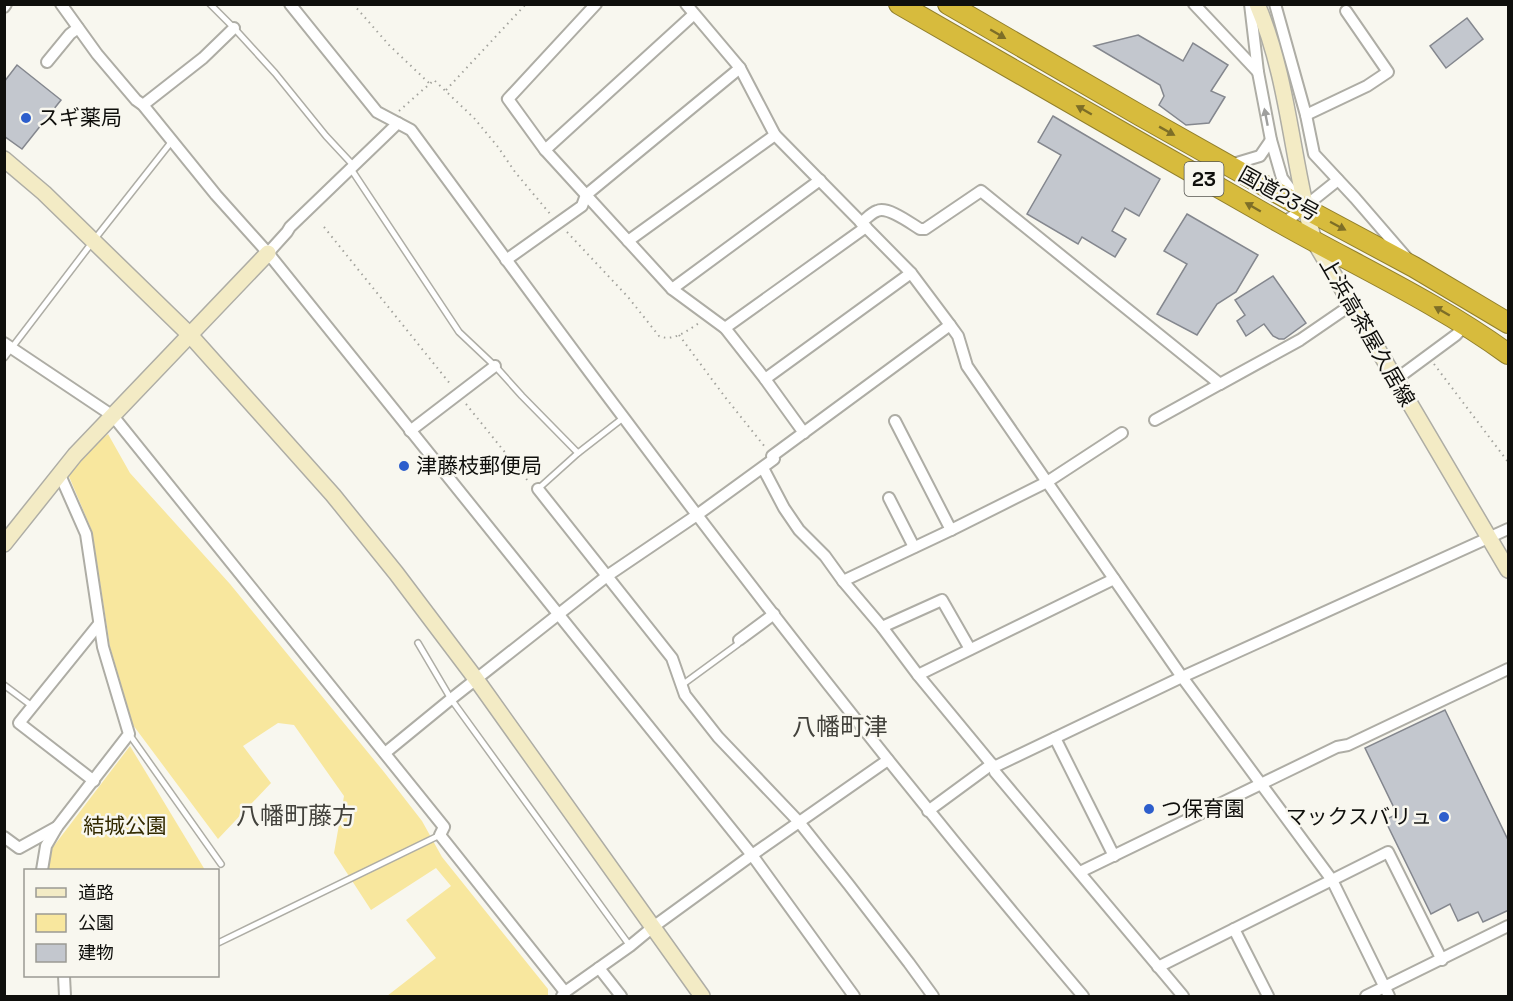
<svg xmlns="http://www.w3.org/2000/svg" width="1513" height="1001" font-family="'Space Grotesk','Noto Sans JP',sans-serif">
	<rect width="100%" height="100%" fill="#f8f7ef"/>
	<g fill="#f8e79e">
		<polygon points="108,434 130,473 230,584 384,772 422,821 442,857 548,989 548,996 387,996 436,958 406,920 451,886 436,868 371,910 334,853 344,796 294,725 278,723 243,746 271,783 218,839 133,725 110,647 92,531 68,474 80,458"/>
		<polygon points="130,746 205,870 48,870 47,865 50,851"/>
	</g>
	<g fill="#c3c7ce" stroke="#84878e" stroke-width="1.5">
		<polygon points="1467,18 1483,39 1446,68 1430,46"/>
		<polygon points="1138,35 1183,61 1193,43 1228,65 1211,91 1225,97 1209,123 1186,125 1159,105 1164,96 1160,85 1094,46"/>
		<polygon points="17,65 61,100 22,149 4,136 4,82"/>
		<polygon points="1053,116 1160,179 1139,216 1125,208 1112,231 1126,239 1115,257 1082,237 1078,244 1027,214 1061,155 1038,142"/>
		<polygon points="1187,214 1258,255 1236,292 1217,304 1197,335 1157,314 1187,264 1164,251"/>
		<polygon points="1273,276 1306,323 1284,339 1279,339 1273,336 1264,324 1246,336 1237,321 1245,315 1235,300"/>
		<polygon points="1445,710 1509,842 1509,910 1483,922 1478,912 1458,921 1450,904 1431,914 1385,820 1397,814 1365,748"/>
	</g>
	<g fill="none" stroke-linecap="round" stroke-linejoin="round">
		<defs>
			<g id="lane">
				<polyline points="210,4 234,28 275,73 326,136 353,165"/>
				<polyline points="351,169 459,332 496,367 522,396 578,453"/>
				<polyline points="4,358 94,240 172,141"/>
				<polyline points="538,489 578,453 623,418"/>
				<polyline points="418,643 451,699 630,946"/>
				<polyline points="4,685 32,706"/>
				<polyline points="682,685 738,644 739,641"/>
				<polyline points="129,734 221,864"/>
				<polyline points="218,943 440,835"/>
			</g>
			<g id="street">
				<polyline points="61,4 97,54 136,100 143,105 216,195 268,253 752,855 854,996"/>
				<path d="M290,4L377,112L411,130C482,226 552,323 624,418C771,615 924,809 1083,996"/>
				<polyline points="596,4 508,99 545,150 672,289 725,328 765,379 804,433"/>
				<polyline points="686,4 740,68 775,135 911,273 950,325 958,336 967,366 1047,482 1182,677 1332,880 1389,996"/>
				<polyline points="1194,4 1258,72"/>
				<polyline points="1250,4 1258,72 1271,140 1282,178 1297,198"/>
				<polyline points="1275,4 1306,115 1314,154 1355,198 1406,257"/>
				<polyline points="4,7 6,4"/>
				<polyline points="47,62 70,34 78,28"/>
				<polyline points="143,105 203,58 234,28"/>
				<polyline points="1306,115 1367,86 1388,72 1346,11"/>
				<polyline points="545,150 693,15"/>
				<polyline points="1230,165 1260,156 1271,140"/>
				<path d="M861,223C866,219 871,213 877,211C888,206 910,223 920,229H925L981,191L1220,384L1300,340L1351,305"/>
				<polyline points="1283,224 1338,180"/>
				<polyline points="628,241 775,135"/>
				<polyline points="268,253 287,232 290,227 398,123"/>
				<polyline points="506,260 582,206 586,195 740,68"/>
				<polyline points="672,289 820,180"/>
				<polyline points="725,328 866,227"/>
				<polyline points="4,343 113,416 444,827 440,835 565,992"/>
				<polyline points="765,379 911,273"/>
				<polyline points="1395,380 1456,335 1465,325"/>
				<polyline points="1155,420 1220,384"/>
				<polyline points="895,421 951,530"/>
				<polyline points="410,431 495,366"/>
				<polyline points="772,456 950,325"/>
				<polyline points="763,468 784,508 799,530 825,556 843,581 882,627 918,675 994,767"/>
				<polyline points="538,489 672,658 685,695 718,737 799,822 849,885 909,963 933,996"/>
				<polyline points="889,498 914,547"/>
				<polyline points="843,581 951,530 1047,482 1122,433"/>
				<polyline points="882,627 942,600 970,649"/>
				<polyline points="739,640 774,614"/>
				<polyline points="918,675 1114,579"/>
				<polyline points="1055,738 1114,856"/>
				<polyline points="385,753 451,699 607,576 697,515 774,459"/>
				<polyline points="94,781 19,723 99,624"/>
				<polyline points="928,811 992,764"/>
				<polyline points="4,837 19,848 57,827"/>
				<polyline points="42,870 46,846 57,827 129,734 103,647 86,534 60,475"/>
				<polyline points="1080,872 1337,747 1348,745 1508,669"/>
				<polyline points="1234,929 1268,996"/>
				<polyline points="1158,967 1388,852 1442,960"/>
				<polyline points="599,968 621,996"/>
				<polyline points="64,976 65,996"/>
				<polyline points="562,996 565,992 630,946 653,927 752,855 888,760"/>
				<polyline points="1183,996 995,772 994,767 1182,677 1508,529"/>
				<polyline points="1366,996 1508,926"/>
			</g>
			<g id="secondary">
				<path d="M1257,4C1289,79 1292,164 1314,241L1508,570"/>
				<polyline points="4,159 44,193 190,335 333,495 396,573 476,679 702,996"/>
				<polyline points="4,544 75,455 268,253"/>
			</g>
			<g id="highway">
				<path d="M899,4C1027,77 1153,151 1281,223C1357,266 1438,303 1508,354"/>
				<polyline points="948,4 1141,116 1304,208 1414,267 1508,323"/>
			</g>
		</defs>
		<use href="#lane" stroke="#aeada5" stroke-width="8"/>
		<use href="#street" stroke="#aeada5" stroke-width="14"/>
		<use href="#secondary" stroke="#aeada5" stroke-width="18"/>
		<use href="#highway" stroke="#917f2c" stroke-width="22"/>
		<g stroke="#a3a39d" stroke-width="2" stroke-dasharray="1.5 4.5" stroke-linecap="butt">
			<polyline points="353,4 389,45 430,84"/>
			<polyline points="446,90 526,4"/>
			<polyline points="399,111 434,80 474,118 498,147 515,172 551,215"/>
			<polyline points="324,227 451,385"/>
			<path d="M567,232L628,297L659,336C673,342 687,331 699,323"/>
			<polyline points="679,335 725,397 765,447"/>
			<polyline points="1434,364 1508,462"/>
			<polyline points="466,404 528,481"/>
		</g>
		<use href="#lane" stroke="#fff" stroke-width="5"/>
		<use href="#street" stroke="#fff" stroke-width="10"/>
		<use href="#secondary" stroke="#f3ebc5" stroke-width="15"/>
		<use href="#highway" stroke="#d7bb3d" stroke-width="20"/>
	</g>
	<defs><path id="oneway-solid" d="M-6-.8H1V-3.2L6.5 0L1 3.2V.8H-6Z" transform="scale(1.5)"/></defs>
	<g fill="#7d6e27">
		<use href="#oneway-solid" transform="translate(998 34) rotate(30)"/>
		<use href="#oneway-solid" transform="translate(1084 110) rotate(-150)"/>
		<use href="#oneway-solid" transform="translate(1167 131) rotate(29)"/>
		<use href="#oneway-solid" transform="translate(1253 207) rotate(-150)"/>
		<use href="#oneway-solid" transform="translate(1338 226) rotate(28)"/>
		<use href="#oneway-solid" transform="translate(1442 311) rotate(-150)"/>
	</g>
	<use fill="#9f9f9e" href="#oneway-solid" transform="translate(1266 117) rotate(-101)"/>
	<g fill="#2d5ecc" stroke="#f8f7ef" stroke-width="2">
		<circle cx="26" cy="118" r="6"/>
		<circle cx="404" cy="466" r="6"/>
		<circle cx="1149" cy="809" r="6"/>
		<circle cx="1444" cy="817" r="6"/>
	</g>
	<g text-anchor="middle" stroke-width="5" stroke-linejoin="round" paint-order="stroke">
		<rect fill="#f8f7ef" stroke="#555550" stroke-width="1.5" x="1184.5" y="162" width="39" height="34" rx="4.5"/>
		<g font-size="20" font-weight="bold" fill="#0f0f0c">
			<text x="1204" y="186">23</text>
		</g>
		<g font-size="21" fill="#0f0f0c" stroke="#f8f7ef" text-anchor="start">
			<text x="38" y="125">スギ薬局</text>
			<text x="416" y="473">津藤枝郵便局</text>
			<text x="1161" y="816">つ保育園</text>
			<text x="1432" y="824" text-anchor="end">マックスバリュ</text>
		</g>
		<g font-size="21" fill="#0f0f0c" stroke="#f8f7ef">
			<text transform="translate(1279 194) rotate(29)" y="7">国道23号</text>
			<text transform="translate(1367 332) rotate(60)" y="7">上浜高茶屋久居線</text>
		</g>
		<g font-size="21" fill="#332a00" stroke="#f8f7ef">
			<text x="125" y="833">結城公園</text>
		</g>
		<g font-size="24" fill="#43423c" stroke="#f8f7ef">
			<text x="840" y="735">八幡町津</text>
			<text x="296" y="824">八幡町藤方</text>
		</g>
	</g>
	<rect width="1513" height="1001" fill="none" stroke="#0f0f0c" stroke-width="12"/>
	<rect x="24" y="869" width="195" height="108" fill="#f8f7ef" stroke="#9b9a94" stroke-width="1.5"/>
	<rect x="36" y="888" width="30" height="9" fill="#f3ebc5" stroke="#9b9a94" stroke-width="1.5"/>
	<text x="78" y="899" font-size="18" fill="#0f0f0c">道路</text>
	<rect x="36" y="914" width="30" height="18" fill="#f8e79e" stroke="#9b9a94" stroke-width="1.5"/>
	<text x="78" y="929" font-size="18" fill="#0f0f0c">公園</text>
	<rect x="36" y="944" width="30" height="18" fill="#c3c7ce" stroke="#9b9a94" stroke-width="1.5"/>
	<text x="78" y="959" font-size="18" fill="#0f0f0c">建物</text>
</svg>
